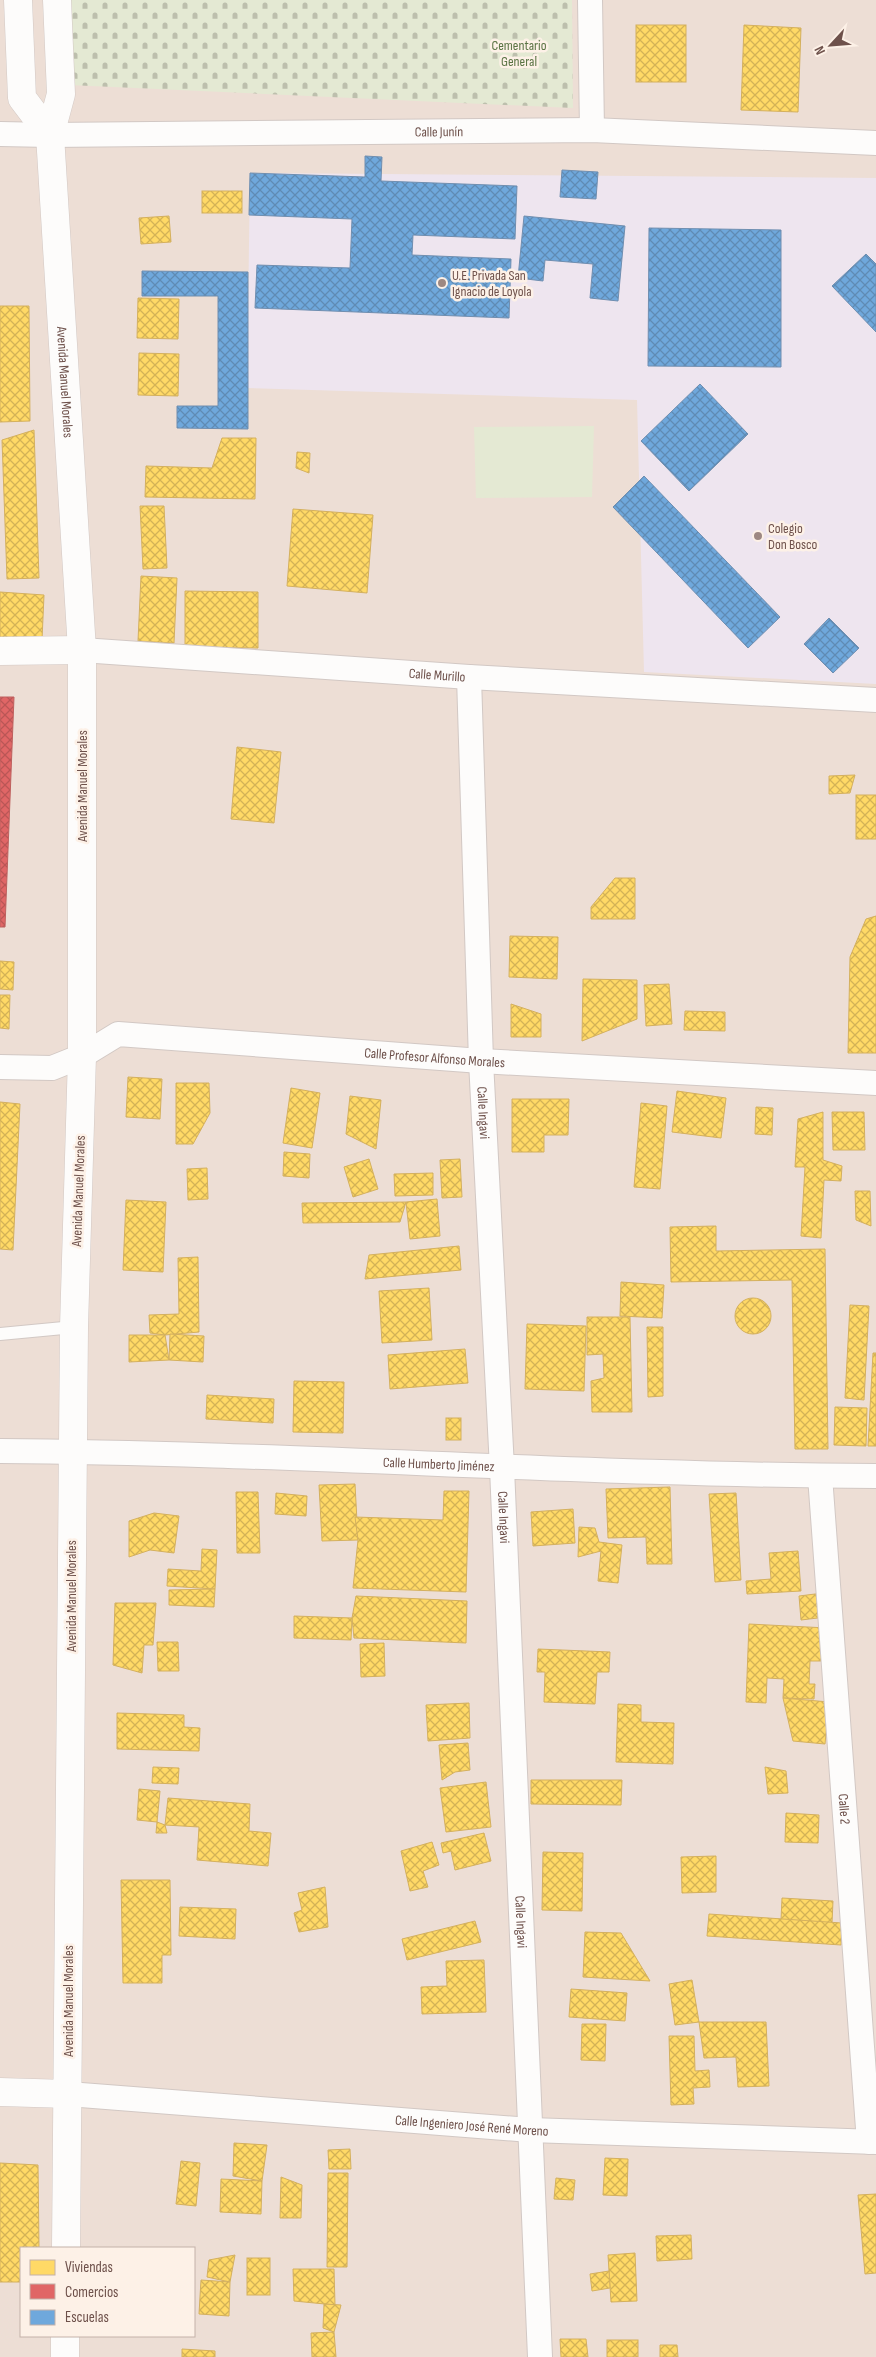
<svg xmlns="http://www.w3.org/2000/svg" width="876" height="2357" font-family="'Sofia Sans Condensed',sans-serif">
	<defs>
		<pattern id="cemetery-stones" width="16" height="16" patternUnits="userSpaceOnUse" patternTransform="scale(1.25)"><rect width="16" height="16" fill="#e4e9d3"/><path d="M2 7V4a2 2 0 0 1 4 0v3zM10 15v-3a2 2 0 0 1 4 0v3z" fill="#bdbfad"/></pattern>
		<pattern id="homes-cross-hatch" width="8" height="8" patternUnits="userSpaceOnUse" patternTransform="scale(1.25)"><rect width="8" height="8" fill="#ffd966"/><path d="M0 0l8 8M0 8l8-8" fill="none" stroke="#d3b256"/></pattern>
		<pattern id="shops-cross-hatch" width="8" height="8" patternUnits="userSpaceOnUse" patternTransform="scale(1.25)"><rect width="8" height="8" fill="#e06666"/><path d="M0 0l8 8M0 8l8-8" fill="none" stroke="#ba5656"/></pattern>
		<pattern id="schools-cross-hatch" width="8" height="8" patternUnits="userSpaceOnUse" patternTransform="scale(1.25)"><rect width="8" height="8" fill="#6fa8dc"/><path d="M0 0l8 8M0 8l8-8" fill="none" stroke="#5f8bb4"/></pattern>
	</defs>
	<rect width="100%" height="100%" fill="#f4ede7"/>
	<path fill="#edded5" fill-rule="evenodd" d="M0,0H876V2357H0ZM21,2248H194V2336H21Z"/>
	<polygon fill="#eee5ef" points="250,173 876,178 876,684 644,672 637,400 247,388"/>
	<polygon fill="url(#cemetery-stones)" points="69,0 572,0 573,108 69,85"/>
	<polygon fill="#e4e9d3" points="594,426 592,497 476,498 474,427"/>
	<g fill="url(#homes-cross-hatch)" stroke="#d4b05e">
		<rect x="636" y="25" width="50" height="57"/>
		<polygon points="744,25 801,28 798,112 741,110"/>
		<rect x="202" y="191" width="40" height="22"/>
		<polygon points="169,216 171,242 141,244 139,218"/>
		<polygon points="138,298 179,299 178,339 137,338"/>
		<polygon points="0,306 29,306 30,421 0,422"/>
		<polygon points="139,353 179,354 178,396 138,395"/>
		<polygon points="34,430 39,578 7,579 2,440"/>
		<polygon points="222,438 256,438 255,499 145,497 146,466 212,468"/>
		<polygon points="297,452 310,453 309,473 296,468"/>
		<polygon points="140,506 164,506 167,568 143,569"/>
		<polygon points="293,509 373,515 367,593 287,586"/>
		<polygon points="141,576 177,578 174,643 138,641"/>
		<polygon points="185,591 258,592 258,648 185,647"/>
		<polygon points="0,592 44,595 42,640 0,638"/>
		<polygon points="237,747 281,752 274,823 231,819"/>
		<polygon points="855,775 850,793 829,794 829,776"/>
		<rect x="856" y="795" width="20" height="44"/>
		<polygon points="615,878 635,878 635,919 591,919 591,907"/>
		<polygon points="876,916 876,1053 848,1053 850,957 866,919"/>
		<polygon points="510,936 558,937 557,979 509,977"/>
		<polygon points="0,961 14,962 13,990 0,989"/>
		<polygon points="583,979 637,980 637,1019 582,1041"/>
		<polygon points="669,984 672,1024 646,1026 644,985"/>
		<polygon points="0,995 10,995 9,1029 0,1028"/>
		<polygon points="511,1004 541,1014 541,1037 511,1037"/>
		<polygon points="685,1011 725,1012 725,1031 684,1030"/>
		<polygon points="128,1077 162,1079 160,1119 126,1117"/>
		<polygon points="176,1083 209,1083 210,1113 193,1144 176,1144"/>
		<polygon points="291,1088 320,1093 312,1148 283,1143"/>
		<polygon points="677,1091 726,1098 721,1138 672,1132"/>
		<polygon points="350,1096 381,1100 376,1149 346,1134"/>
		<polygon points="512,1099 569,1099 568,1135 544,1135 544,1152 512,1152"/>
		<polygon points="0,1102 20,1104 13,1250 0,1249"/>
		<polygon points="641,1103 667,1106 660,1189 634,1187"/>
		<polygon points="756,1107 773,1108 772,1135 755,1134"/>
		<polygon points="823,1112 823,1160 842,1166 841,1181 824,1180 821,1238 801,1236 805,1167 795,1167 798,1119"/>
		<polygon points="832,1112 864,1112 865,1150 833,1150"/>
		<polygon points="284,1152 310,1154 309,1178 283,1176"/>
		<polygon points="369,1159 378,1189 353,1197 344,1167"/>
		<polygon points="460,1159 462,1197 442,1198 440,1160"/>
		<polygon points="207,1168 208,1199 188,1200 187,1169"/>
		<polygon points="433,1173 433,1195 395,1196 394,1174"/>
		<polygon points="855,1191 870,1191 871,1226 856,1220"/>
		<polygon points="437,1199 440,1236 410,1239 406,1202"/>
		<polygon points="126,1200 166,1202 163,1272 123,1270"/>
		<polygon points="406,1202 400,1222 303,1223 302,1203"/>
		<polygon points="716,1226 716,1251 825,1249 828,1449 795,1449 792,1280 671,1282 670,1227"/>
		<polygon points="459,1246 461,1270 365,1279 369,1255"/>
		<polygon points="198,1257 199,1332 165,1335 150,1333 149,1315 179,1314 178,1258"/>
		<polygon points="621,1282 664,1285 662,1318 620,1316"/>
		<polygon points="429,1288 432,1340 382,1343 379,1291"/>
		<circle cx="753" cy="1316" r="18"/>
		<polygon points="850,1305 869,1306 864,1400 845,1398"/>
		<polygon points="587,1317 630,1317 632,1412 592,1412 591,1381 604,1378 603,1354 587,1355"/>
		<polygon points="527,1324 586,1326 584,1391 525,1389"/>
		<polygon points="647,1327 663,1327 663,1396 648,1397"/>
		<polygon points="170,1334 204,1336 203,1362 169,1360"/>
		<polygon points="129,1335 165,1335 169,1360 129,1362"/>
		<polygon points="465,1349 468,1383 390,1389 388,1355"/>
		<polygon points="873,1353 876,1353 876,1446 868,1446"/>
		<polygon points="294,1381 344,1382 343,1433 293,1432"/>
		<polygon points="207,1395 274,1399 273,1423 206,1419"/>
		<polygon points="835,1407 867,1408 866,1446 834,1445"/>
		<rect x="446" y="1418" width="15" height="22"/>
		<polygon points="355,1484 358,1540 322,1541 319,1485"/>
		<polygon points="670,1487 672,1564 647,1564 646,1537 608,1538 606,1489"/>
		<polygon points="444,1491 469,1491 466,1592 353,1588 358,1540 355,1517 443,1520"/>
		<polygon points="236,1492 258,1492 260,1553 237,1553"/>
		<polygon points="276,1493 307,1496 306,1516 275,1514"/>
		<polygon points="736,1493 741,1580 715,1582 709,1494"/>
		<polygon points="573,1509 575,1543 533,1546 531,1512"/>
		<polygon points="154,1513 179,1516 174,1553 150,1550 129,1557 129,1521"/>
		<polygon points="579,1527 595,1528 599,1542 622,1545 618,1583 598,1581 601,1551 578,1557"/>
		<polygon points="202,1549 217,1550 215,1589 167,1586 168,1569 201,1571"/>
		<polygon points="798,1551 801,1591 747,1594 746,1581 771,1579 769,1553"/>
		<polygon points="215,1589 214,1607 169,1605 169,1590"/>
		<polygon points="823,1593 826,1617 801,1620 799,1596"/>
		<polygon points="356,1596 467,1601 466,1643 354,1638 352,1618"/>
		<polygon points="115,1603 156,1603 153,1645 144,1645 142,1673 113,1665"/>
		<polygon points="294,1616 352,1618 351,1640 294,1638"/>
		<polygon points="749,1624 827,1628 826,1661 810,1661 809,1684 815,1684 814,1699 783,1698 784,1679 767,1678 766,1703 746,1702"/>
		<polygon points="157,1642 178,1642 179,1671 158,1671"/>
		<polygon points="384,1643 385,1676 361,1677 360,1644"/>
		<polygon points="538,1649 610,1652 609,1672 597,1672 595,1704 544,1702 545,1672 537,1672"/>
		<polygon points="783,1698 829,1702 825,1744 793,1741"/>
		<polygon points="469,1703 470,1738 428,1741 426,1705"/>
		<polygon points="618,1704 641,1705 641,1722 674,1723 673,1764 616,1762"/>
		<polygon points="117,1713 184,1715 184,1727 200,1728 199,1751 117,1749"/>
		<polygon points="468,1743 470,1770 455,1772 442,1780 439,1745"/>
		<polygon points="153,1767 179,1768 178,1784 152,1783"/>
		<polygon points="765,1767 786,1771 788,1793 768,1794"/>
		<polygon points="531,1780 622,1780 621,1805 531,1804"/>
		<polygon points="486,1782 491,1827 446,1832 440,1788"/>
		<polygon points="139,1789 160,1791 157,1822 137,1820"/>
		<polygon points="168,1798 250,1804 249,1831 271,1833 268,1866 197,1860 199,1827 165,1825"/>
		<polygon points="786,1813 819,1815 818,1843 785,1842"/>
		<polygon points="157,1822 165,1825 167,1833 156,1833"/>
		<polygon points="484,1833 491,1861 455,1870 451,1851 443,1853 441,1843"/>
		<polygon points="432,1842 439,1865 423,1871 428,1887 410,1891 401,1851"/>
		<polygon points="543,1852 583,1853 582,1911 542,1910"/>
		<polygon points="716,1856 716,1892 682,1893 681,1857"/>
		<polygon points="121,1880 170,1880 171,1955 162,1955 162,1983 123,1983"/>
		<polygon points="325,1887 328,1927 299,1932 294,1913 302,1910 298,1893"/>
		<polygon points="782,1898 833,1901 832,1923 781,1920"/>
		<polygon points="180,1907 236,1909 235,1939 179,1936"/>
		<polygon points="709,1914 842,1923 841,1945 707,1936"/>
		<polygon points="475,1921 481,1942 407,1960 402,1939"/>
		<polygon points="585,1932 621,1933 650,1981 583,1977"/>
		<polygon points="484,1960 486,2012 422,2014 421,1987 447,1986 446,1961"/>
		<polygon points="692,1980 699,2022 675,2025 669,1984"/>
		<polygon points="571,1989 627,1993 625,2021 569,2017"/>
		<polygon points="699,2022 766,2022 769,2086 738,2087 736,2057 704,2058"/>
		<polygon points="582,2024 606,2024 605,2061 581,2060"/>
		<polygon points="669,2036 694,2036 695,2071 709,2070 710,2087 693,2088 694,2104 671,2105"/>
		<polygon points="234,2143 267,2145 262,2181 233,2176"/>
		<polygon points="350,2149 351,2169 329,2169 328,2150"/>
		<polygon points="605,2158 628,2159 627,2196 603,2195"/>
		<polygon points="181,2161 200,2163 196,2206 176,2204"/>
		<polygon points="0,2163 38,2165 39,2248 21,2248 21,2282 0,2282"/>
		<polygon points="328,2173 348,2173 347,2267 327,2267"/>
		<polygon points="281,2177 302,2185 301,2218 280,2218"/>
		<polygon points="556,2178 575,2180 573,2200 554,2199"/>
		<polygon points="221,2179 262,2181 261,2214 220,2212"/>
		<polygon points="876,2194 876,2273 865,2274 858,2195"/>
		<polygon points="691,2235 692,2259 657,2261 656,2236"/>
		<polygon points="635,2253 637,2301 611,2302 608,2255"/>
		<polygon points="235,2255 230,2282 207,2277 209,2260"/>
		<rect x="247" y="2258" width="23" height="37"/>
		<polygon points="293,2269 334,2269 335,2305 294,2301"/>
		<polygon points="609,2271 610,2288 592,2291 590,2274"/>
		<polygon points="201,2280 230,2282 229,2316 199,2314"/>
		<polygon points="324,2304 341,2305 334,2332 323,2328"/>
		<polygon points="334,2332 336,2357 312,2357 311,2333"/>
		<polygon points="560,2339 586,2339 588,2357 561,2357"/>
		<rect x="607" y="2340" width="31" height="17"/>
		<polygon points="660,2345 677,2345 678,2357 660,2357"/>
		<polygon points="182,2349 215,2351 215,2357 182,2357"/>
	</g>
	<polygon fill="url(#shops-cross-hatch)" stroke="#be605e" points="0,697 14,697 5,927 0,927"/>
	<g fill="url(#schools-cross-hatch)" stroke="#6f8eb0">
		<polygon points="365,156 382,157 381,181 517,186 515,239 413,235 412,255 511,259 509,318 255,308 257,265 350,268 352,219 249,215 250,173 365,177"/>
		<polygon points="562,170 598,172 596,199 560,197"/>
		<polygon points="524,216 625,226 618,301 590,298 593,264 545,260 543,281 518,278"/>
		<polygon points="649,228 781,230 781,367 648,366"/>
		<polygon points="866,254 876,264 876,332 832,286"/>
		<polygon points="142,271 248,272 248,429 177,428 177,406 218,406 218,296 142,296"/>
		<polygon points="700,384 748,434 689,491 641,441"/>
		<polygon points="644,476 780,617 748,648 613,507"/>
		<polygon points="829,618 859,648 833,673 804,644"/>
	</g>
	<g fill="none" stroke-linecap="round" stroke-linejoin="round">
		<defs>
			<polyline id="lane" points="0,1334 74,1327"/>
			<g id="street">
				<polyline points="590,0 592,130"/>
				<path id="s1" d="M0,134L50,135L592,130L876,143"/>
				<path id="s2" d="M82,650L469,677L876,700"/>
				<path id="s3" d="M469,677L481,1061L502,1468L540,2357"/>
				<path id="s4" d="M0,1067L52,1068L82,1056L118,1034L481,1061L876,1083"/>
				<path id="s5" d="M0,1451C292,1453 584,1475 876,1476"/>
				<path id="s6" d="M820,1476L869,2142"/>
				<path id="s7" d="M68,2094L530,2130L876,2142"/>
			</g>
			<g id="secondary">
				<polyline points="18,0 22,98 50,135"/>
				<path id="s8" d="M57,0L61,94L50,135L82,650V1056L74,1327L66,2248"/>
				<polyline points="0,651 82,650"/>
				<polyline points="0,2092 68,2094"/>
				<polyline points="65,2357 65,2336"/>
			</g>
		</defs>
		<use href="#lane" stroke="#d2c8c4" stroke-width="14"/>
		<use href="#street" stroke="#d2c8c4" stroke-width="26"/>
		<use href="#secondary" stroke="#d2c8c4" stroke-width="29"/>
		<use href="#lane" stroke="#fdfcfb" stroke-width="12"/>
		<use href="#street" stroke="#fdfcfb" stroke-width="24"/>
		<use href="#secondary" stroke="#fdfcfb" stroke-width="28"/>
	</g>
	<g fill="#9d8882" stroke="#fdf1e7" stroke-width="2">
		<circle cx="442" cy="283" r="5"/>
		<circle cx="758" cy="536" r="5"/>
	</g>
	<g text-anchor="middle" stroke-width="5" stroke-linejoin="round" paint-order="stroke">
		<g font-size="14" fill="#5a7344" stroke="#fdf1e7">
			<text x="519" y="50">Cementario<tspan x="519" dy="16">General</tspan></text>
		</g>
		<g font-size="14" fill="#6e514b" stroke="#fdf1e7">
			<text dy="5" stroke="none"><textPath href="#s1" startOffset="439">Calle Junín</textPath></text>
			<text dy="5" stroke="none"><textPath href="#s8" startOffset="384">Avenida Manuel Morales</textPath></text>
			<text dy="5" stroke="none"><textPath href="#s2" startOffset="356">Calle Murillo</textPath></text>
			<text transform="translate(82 786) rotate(-90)" y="5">Avenida Manuel Morales</text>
			<text dy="5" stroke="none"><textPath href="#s4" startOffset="444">Calle Profesor Alfonso Morales</textPath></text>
			<text dy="5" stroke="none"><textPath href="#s3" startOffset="436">Calle Ingavi</textPath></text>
			<text transform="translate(78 1191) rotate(-88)" y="5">Avenida Manuel Morales</text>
			<text dy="5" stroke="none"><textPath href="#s5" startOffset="439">Calle Humberto Jiménez</textPath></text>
			<text dy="5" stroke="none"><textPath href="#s3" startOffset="841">Calle Ingavi</textPath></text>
			<text transform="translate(71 1596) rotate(-90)" y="5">Avenida Manuel Morales</text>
			<text dy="5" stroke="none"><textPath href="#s6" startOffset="334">Calle 2</textPath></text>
			<text dy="5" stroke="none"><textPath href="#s3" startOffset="1246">Calle Ingavi</textPath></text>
			<text transform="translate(68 2001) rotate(-90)" y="5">Avenida Manuel Morales</text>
			<text dy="5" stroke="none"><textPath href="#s7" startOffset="405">Calle Ingeniero José René Moreno</textPath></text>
		</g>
		<g font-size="14" fill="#6e514b" stroke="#fdf1e7" text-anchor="start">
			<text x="452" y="280">U.E. Privada San<tspan x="452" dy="16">Ignacio de Loyola</tspan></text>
			<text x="768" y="533">Colegio<tspan x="768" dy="16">Don Bosco</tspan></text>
		</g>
	</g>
	<rect x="20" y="2247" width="175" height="90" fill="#fdf1e7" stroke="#c4b1a9"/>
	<rect x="30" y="2260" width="25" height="15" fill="#ffd966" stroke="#c4b1a9"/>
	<text x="65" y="2272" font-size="15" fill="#6e514b">Viviendas</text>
	<rect x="30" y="2284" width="25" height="15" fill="#e06666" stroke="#c4b1a9"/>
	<text x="65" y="2297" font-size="15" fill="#6e514b">Comercios</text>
	<rect x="30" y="2310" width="25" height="15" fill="#6fa8dc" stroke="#c4b1a9"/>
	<text x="65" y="2322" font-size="15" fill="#6e514b">Escuelas</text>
	<g transform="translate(831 45) rotate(244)" stroke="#fdf1e7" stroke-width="4" paint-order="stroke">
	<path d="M0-4L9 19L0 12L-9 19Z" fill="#6e514b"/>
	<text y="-8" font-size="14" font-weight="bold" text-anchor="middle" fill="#6e514b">N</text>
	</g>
</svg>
